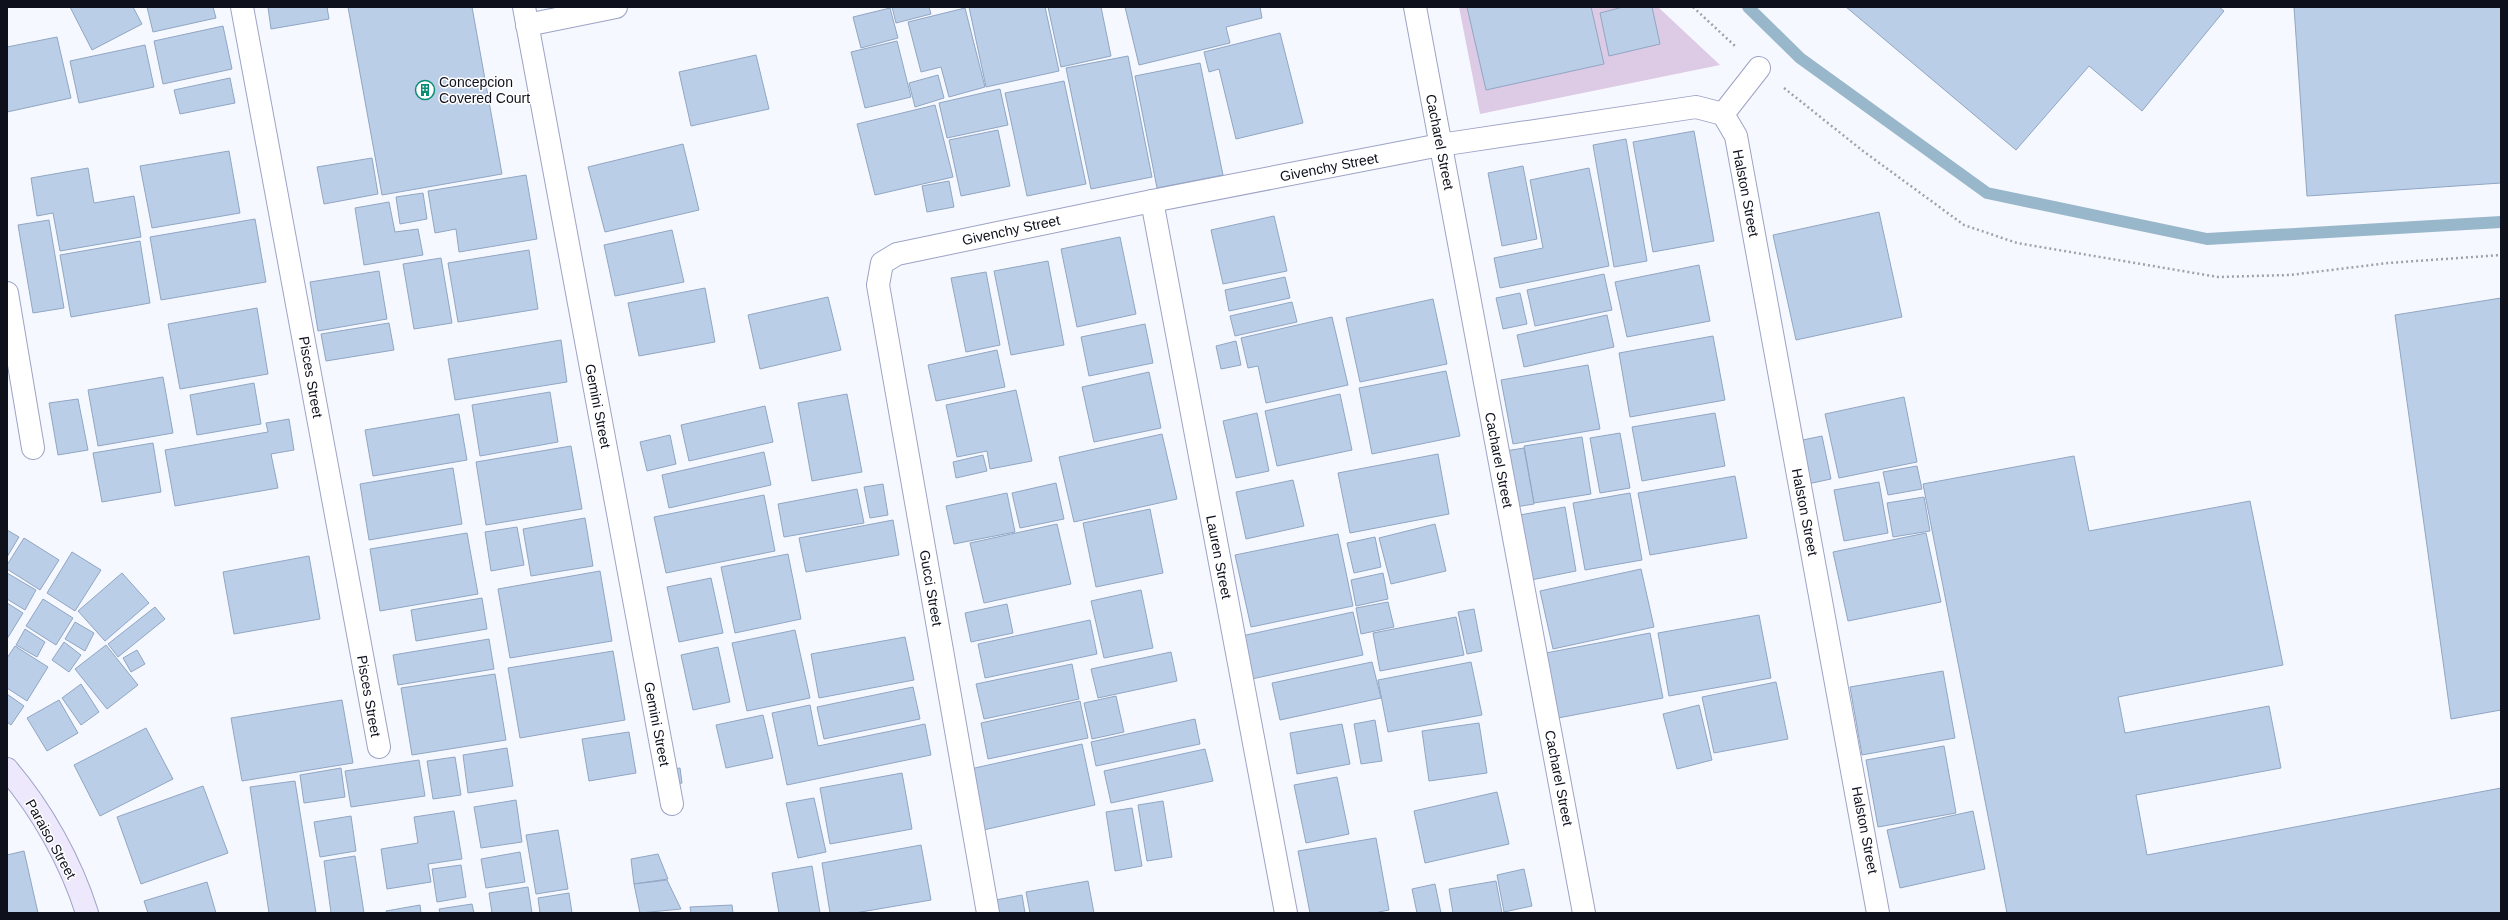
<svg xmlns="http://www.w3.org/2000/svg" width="2508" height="920" font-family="Helvetica,sans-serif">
	<rect width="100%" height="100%" fill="#f6f8ff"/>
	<polygon fill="#ddcae4" points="1459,7 1658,7 1720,65 1480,114"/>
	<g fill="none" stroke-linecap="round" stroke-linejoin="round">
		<polyline stroke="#99b7ca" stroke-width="12" points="1748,7 1800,58 1987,193 2207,239 2501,222"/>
	</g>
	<g fill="#bbcee8" stroke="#90a6c3">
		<polygon points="70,7 133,7 142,24 92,50"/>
		<polygon points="147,7 213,7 216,18 153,32"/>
		<polygon points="268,7 327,7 329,19 271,29"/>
		<polygon points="348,7 472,7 502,174 382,195"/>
		<polygon points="892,7 929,7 931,14 896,23"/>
		<polygon points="969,7 1045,7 1059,71 986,87"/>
		<polygon points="1048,7 1101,7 1111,56 1061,67"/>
		<polygon points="1125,7 1260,7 1262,18 1226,27 1230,43 1139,65"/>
		<polygon points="1467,7 1591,7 1604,64 1486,90"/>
		<polygon points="1623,7 1652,7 1660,44 1609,56 1600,13"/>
		<polygon points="1846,7 2219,7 2224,11 2142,111 2089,66 2016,150"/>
		<polygon points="2294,7 2501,7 2501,183 2307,196"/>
		<polygon points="890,8 898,38 861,48 853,17"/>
		<polygon points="965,8 985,87 949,97 941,67 921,72 908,22"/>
		<polygon points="223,26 232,69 163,84 154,41"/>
		<polygon points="1280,33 1303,123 1236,139 1219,69 1209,72 1204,52"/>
		<polygon points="57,37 71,98 7,112 7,47"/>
		<polygon points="897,41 911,97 865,108 851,52"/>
		<polygon points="145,45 154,87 79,103 70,61"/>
		<polygon points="756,55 769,109 691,126 679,72"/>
		<polygon points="1128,56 1152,177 1091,189 1066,68"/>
		<polygon points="1200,63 1223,175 1157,188 1135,76"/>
		<polygon points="938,75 944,98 915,107 909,83"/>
		<polygon points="230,78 235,103 180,114 174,90"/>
		<polygon points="1064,81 1086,184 1027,196 1005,93"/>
		<polygon points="1000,89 1008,125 947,138 939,103"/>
		<polygon points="935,105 953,177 875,195 857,124"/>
		<polygon points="998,130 1010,186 961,196 949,140"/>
		<polygon points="1694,131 1714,241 1653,252 1633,142"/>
		<polygon points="1626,139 1647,261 1614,267 1593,145"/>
		<polygon points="683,144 699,210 605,232 588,167"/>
		<polygon points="229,151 240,213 152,228 140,166"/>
		<polygon points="372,158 378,194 324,204 317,167"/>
		<polygon points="1523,166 1537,239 1502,246 1488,173"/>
		<polygon points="88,168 94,203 134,196 141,237 60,251 53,213 37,216 31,178"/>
		<polygon points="1589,168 1609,266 1500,288 1494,258 1543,248 1530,180"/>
		<polygon points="526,175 537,239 459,252 456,229 435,233 428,191"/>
		<polygon points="949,181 954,207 927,212 922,186"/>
		<polygon points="423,193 427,219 400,224 396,197"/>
		<polygon points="389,202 395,232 418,229 423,255 364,265 355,208"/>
		<polygon points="1879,212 1902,317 1796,340 1773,235"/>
		<polygon points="1274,216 1287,271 1223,284 1211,230"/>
		<polygon points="255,219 266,282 161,300 150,237"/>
		<polygon points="49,220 64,308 33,313 18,225"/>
		<polygon points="672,230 684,282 615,296 604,245"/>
		<polygon points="1120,237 1136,314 1077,327 1061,249"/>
		<polygon points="140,241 150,303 71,317 60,255"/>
		<polygon points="529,250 538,309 458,322 448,263"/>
		<polygon points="441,258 452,323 414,329 403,264"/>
		<polygon points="1048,261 1064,345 1011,355 994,271"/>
		<polygon points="1699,265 1710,321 1627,337 1615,282"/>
		<polygon points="379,271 387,319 318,331 310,282"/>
		<polygon points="986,272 1000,345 966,352 951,278"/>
		<polygon points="1604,274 1612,310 1535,326 1527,290"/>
		<polygon points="1285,277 1290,298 1229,311 1225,290"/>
		<polygon points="705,288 715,342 639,356 628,303"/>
		<polygon points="1520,293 1527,324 1503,329 1496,298"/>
		<polygon points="828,297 841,350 760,369 748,315"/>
		<polygon points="2501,298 2501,710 2451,719 2395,315"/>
		<polygon points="1433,299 1447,364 1360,382 1346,318"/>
		<polygon points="1292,302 1297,322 1235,336 1230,316"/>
		<polygon points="257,308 268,374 180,389 168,324"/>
		<polygon points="1607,315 1614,347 1524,367 1517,335"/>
		<polygon points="1332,317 1348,385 1266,403 1258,366 1248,368 1241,338"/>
		<polygon points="389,323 394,350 326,361 321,334"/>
		<polygon points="1145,324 1153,363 1089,376 1081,337"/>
		<polygon points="1713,336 1725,400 1630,417 1619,353"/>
		<polygon points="561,340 567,382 455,400 448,359"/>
		<polygon points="1236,341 1241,365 1221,369 1216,346"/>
		<polygon points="997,350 1005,387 936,401 928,365"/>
		<polygon points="1588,365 1600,429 1513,444 1501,380"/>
		<polygon points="1446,371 1460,436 1372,454 1359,388"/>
		<polygon points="1149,372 1161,428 1094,442 1082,387"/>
		<polygon points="163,377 173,433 98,446 88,390"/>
		<polygon points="254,383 261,424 197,435 190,395"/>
		<polygon points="1016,390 1032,461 990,469 987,451 957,457 946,405"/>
		<polygon points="550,392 558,442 480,456 472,405"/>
		<polygon points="847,394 862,472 812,481 798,403"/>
		<polygon points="1340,394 1352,450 1277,466 1265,411"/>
		<polygon points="1904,397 1917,462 1839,478 1825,414"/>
		<polygon points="78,399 88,450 58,455 49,403"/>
		<polygon points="765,406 773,442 689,461 681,425"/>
		<polygon points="1257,413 1269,471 1236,478 1223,421"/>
		<polygon points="1715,413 1725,466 1642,481 1632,427"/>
		<polygon points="459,414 467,460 373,476 365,430"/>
		<polygon points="289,419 294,450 271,454 278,488 175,506 165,450 268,432 266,423"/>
		<polygon points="1620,433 1630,488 1600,493 1590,438"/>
		<polygon points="1162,434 1177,499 1074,522 1059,457"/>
		<polygon points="670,435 676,464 647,471 640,442"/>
		<polygon points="1822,436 1831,479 1803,485 1793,442"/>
		<polygon points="1582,437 1591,494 1534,503 1524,446"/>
		<polygon points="153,443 161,492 102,502 93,453"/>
		<polygon points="571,446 582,509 486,525 476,462"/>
		<polygon points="1524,448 1534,504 1509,508 1499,452"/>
		<polygon points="764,452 771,485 669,508 662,475"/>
		<polygon points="1438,454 1449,514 1350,533 1338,473"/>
		<polygon points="983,455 987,471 956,478 953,462"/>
		<polygon points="2074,456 2089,531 2250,501 2283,665 2118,697 2125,733 2269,706 2281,768 2136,795 2147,855 2501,788 2501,913 2007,913 1923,484"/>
		<polygon points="1917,466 1922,489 1888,495 1883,472"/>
		<polygon points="453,468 462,524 369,540 360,484"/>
		<polygon points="1735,476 1747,538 1650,555 1638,493"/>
		<polygon points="1293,480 1304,526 1246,539 1236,492"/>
		<polygon points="1879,482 1888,533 1844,541 1834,490"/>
		<polygon points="1056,483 1064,519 1020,528 1012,493"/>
		<polygon points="883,484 888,515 870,518 864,487"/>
		<polygon points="857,489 864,523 784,537 778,504"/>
		<polygon points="1007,493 1015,532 954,544 946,506"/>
		<polygon points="1630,493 1642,560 1585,570 1573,503"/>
		<polygon points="764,495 775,551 666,573 654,517"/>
		<polygon points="1924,497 1930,531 1893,537 1887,503"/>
		<polygon points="1565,507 1576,571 1526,581 1514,516"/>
		<polygon points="1150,509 1163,573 1096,587 1083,523"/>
		<polygon points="585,518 593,566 531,576 523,529"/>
		<polygon points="893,520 899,555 806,572 799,538"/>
		<polygon points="1057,524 1071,584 984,603 970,543"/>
		<polygon points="1435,524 1446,571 1391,584 1379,538"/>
		<polygon points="517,527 524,565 491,571 485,532"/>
		<polygon points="7,530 19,537 7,557"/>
		<polygon points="467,533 478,594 380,611 370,549"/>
		<polygon points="1926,533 1941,602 1848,621 1833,552"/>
		<polygon points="1338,534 1353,606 1251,627 1235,555"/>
		<polygon points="1375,537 1381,567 1354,573 1347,543"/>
		<polygon points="24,538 59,560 40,590 7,569 7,565"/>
		<polygon points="72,552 101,570 75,611 47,593"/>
		<polygon points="788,554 801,619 735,633 721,567"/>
		<polygon points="309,556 320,619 234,634 223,572"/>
		<polygon points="1641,569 1654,627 1553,649 1540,591"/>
		<polygon points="600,571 612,641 510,658 498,589"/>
		<polygon points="7,573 36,590 25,610 7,599"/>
		<polygon points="122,573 149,603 105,641 78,611"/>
		<polygon points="1383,573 1388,599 1356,606 1351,580"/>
		<polygon points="711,578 723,633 679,642 667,587"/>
		<polygon points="1141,590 1153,648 1104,658 1091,601"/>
		<polygon points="482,598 487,629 416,641 411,610"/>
		<polygon points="43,599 73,618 56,645 26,626"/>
		<polygon points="1388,602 1394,627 1361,634 1356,608"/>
		<polygon points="7,603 23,613 7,639"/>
		<polygon points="1007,604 1013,633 971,642 965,613"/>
		<polygon points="155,607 165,619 118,657 108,644"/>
		<polygon points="1474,609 1482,651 1467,654 1458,612"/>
		<polygon points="1353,612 1363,655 1247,680 1237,637"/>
		<polygon points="1759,615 1771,678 1669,696 1658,633"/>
		<polygon points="1456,617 1464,655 1380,671 1373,633"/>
		<polygon points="1090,620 1097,654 985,678 978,644"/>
		<polygon points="75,622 94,633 85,651 65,639"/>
		<polygon points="25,629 45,642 37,657 16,645"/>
		<polygon points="795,630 810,698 747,711 732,643"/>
		<polygon points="1650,633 1663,698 1558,718 1546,653"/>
		<polygon points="905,637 914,680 819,698 811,654"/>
		<polygon points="489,639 494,669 398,685 393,655"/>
		<polygon points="64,642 81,655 69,672 52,660"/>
		<polygon points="106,645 138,685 107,709 75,669"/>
		<polygon points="15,646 48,667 27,701 7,688 7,658"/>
		<polygon points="718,647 730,702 693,710 681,655"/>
		<polygon points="137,650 145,664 131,672 123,658"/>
		<polygon points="613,651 625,720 520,738 508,668"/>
		<polygon points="1171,652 1177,681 1098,698 1091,669"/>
		<polygon points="1372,662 1381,698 1280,720 1272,683"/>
		<polygon points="1471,662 1482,715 1388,732 1378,680"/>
		<polygon points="1072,664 1079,699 984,719 976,684"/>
		<polygon points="1943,671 1955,738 1862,755 1850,687"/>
		<polygon points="495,674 506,740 412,755 401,688"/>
		<polygon points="1776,682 1788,739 1714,753 1702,697"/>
		<polygon points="81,684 99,712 81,725 62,698"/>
		<polygon points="913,687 920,719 824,739 817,707"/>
		<polygon points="7,694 24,706 11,725 7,722"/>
		<polygon points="1116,696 1124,732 1092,739 1084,703"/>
		<polygon points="59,700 78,733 47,751 27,718"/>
		<polygon points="342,700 353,763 242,781 231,718"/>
		<polygon points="1080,701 1088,738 988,759 981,723"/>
		<polygon points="810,705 818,746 925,724 931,755 787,785 772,713"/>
		<polygon points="1699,705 1712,760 1677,769 1663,714"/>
		<polygon points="763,715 773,758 726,768 716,725"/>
		<polygon points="1195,719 1200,744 1096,766 1091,742"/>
		<polygon points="1375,720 1382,761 1361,764 1354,724"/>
		<polygon points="1479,723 1487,773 1429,781 1422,731"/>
		<polygon points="1342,724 1350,764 1297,774 1290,733"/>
		<polygon points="146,728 173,779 100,816 74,765"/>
		<polygon points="629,732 636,773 589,781 582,739"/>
		<polygon points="1082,744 1095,805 979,831 966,770"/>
		<polygon points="1944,746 1956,813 1878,827 1866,760"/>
		<polygon points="507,748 513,786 468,793 463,755"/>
		<polygon points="1205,749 1213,781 1111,803 1104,771"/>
		<polygon points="455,757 461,795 433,799 427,761"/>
		<polygon points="419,760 425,796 351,807 345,771"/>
		<polygon points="341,768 345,797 304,803 300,775"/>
		<polygon points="680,768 682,783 668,786 666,770"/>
		<polygon points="902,773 912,829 830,844 820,788"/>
		<polygon points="1337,777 1349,834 1306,843 1294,785"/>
		<polygon points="295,781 316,913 269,913 250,787"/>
		<polygon points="203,786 228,853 141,884 117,817"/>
		<polygon points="1497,792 1509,844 1425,863 1414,811"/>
		<polygon points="814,798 826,852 798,858 786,803"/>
		<polygon points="516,800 522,842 481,848 474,807"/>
		<polygon points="1163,801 1172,857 1147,861 1138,805"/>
		<polygon points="1132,808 1142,866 1115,871 1106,812"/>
		<polygon points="454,811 462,859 428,864 431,882 387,889 381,849 418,843 414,817"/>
		<polygon points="1973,811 1985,869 1900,888 1887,830"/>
		<polygon points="351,816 356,851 320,857 314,822"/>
		<polygon points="558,830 568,889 536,894 526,835"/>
		<polygon points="1376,838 1389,910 1374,913 1310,913 1298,851"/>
		<polygon points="921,845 931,900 855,913 830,913 822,863"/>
		<polygon points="24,851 38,913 7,913 7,855"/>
		<polygon points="520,852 525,882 486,888 481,859"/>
		<polygon points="658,854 668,879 634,884 631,859"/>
		<polygon points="355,856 364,913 331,913 324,861"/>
		<polygon points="461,865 466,897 437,902 432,869"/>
		<polygon points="812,866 820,913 779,913 772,873"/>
		<polygon points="1524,869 1532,906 1504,912 1497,875"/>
		<polygon points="667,880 681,909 640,913 634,884"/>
		<polygon points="1088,881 1094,913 1030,913 1026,892"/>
		<polygon points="1496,881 1502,913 1453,913 1449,889"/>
		<polygon points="207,882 216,913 148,913 144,901"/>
		<polygon points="1435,884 1441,913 1417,913 1412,889"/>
		<polygon points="528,887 532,913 492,913 489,893"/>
		<polygon points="569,893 572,913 540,913 538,898"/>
		<polygon points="1022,895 1025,913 992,913 990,901"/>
		<polygon points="472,904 474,913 440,913 439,909"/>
		<polygon points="420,905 421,913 387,913 386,911"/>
		<polygon points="732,905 733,913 691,913 690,907"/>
	</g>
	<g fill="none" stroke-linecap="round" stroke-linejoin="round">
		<defs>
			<g id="street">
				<polyline points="242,7 379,747"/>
				<polyline points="524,7 672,804"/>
				<polyline points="1415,7 1584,913"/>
				<polyline points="527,25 616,7"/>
				<polyline points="1723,114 1736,136 1878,913"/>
				<polyline points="1152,201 1286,913"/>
				<polyline points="7,293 33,448"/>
				<polyline points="988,913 878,285 882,263 897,254 1152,201 1440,145 1696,107 1723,114 1759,68"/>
			</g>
			<path id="secondary" d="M7,769C42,810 71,862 87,913"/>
		</defs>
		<use href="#street" stroke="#9da3c5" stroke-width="24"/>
		<use href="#secondary" stroke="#9da3c5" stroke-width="24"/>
		<g stroke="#9fa1a9" stroke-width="2.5" stroke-dasharray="2 3" stroke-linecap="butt">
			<polyline points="1693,7 1735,46"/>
			<polyline points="1784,88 1863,151 1964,225 2017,243 2218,277 2290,275 2388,263 2501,255"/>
		</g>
		<use href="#street" stroke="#fff" stroke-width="22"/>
		<use href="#secondary" stroke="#ede8fc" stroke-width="22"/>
	</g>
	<defs>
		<symbol id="building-ring" viewBox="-11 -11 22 22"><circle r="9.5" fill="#fff" stroke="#0a8d73" stroke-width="1.5"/><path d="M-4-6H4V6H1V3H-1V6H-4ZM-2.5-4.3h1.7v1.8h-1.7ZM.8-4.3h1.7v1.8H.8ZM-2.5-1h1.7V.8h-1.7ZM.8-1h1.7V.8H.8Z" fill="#0a8d73"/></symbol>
	</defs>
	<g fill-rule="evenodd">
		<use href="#building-ring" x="414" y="79" width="22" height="22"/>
	</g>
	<g text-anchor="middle" stroke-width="3" stroke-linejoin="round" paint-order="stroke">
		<g font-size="14" fill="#0e101c" stroke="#fff" text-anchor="start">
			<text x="439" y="87">Concepcion<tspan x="439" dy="16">Covered Court</tspan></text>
		</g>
		<g font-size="14" fill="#0e101c" stroke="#fff">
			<text transform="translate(1440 142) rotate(79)" y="5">Cacharel Street</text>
			<text transform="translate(1329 167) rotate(-11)" y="5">Givenchy Street</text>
			<text transform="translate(1746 193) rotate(79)" y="5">Halston Street</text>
			<text transform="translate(1011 230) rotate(-12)" y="5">Givenchy Street</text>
			<text transform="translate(311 377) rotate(80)" y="5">Pisces Street</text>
			<text transform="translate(598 406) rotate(79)" y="5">Gemini Street</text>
			<text transform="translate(1499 460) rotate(79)" y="5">Cacharel Street</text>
			<text transform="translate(1805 512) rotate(79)" y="5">Halston Street</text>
			<text transform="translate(1219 557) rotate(79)" y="5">Lauren Street</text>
			<text transform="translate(931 588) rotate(80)" y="5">Gucci Street</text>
			<text transform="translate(369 696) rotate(80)" y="5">Pisces Street</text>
			<text transform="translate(657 724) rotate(79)" y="5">Gemini Street</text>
			<text transform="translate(1559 778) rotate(79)" y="5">Cacharel Street</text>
			<text transform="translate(1865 830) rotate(79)" y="5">Halston Street</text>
			<text transform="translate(51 839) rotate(61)" y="5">Paraiso Street</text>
		</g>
	</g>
	<rect width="2508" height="920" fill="none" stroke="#0e101c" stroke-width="16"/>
</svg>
